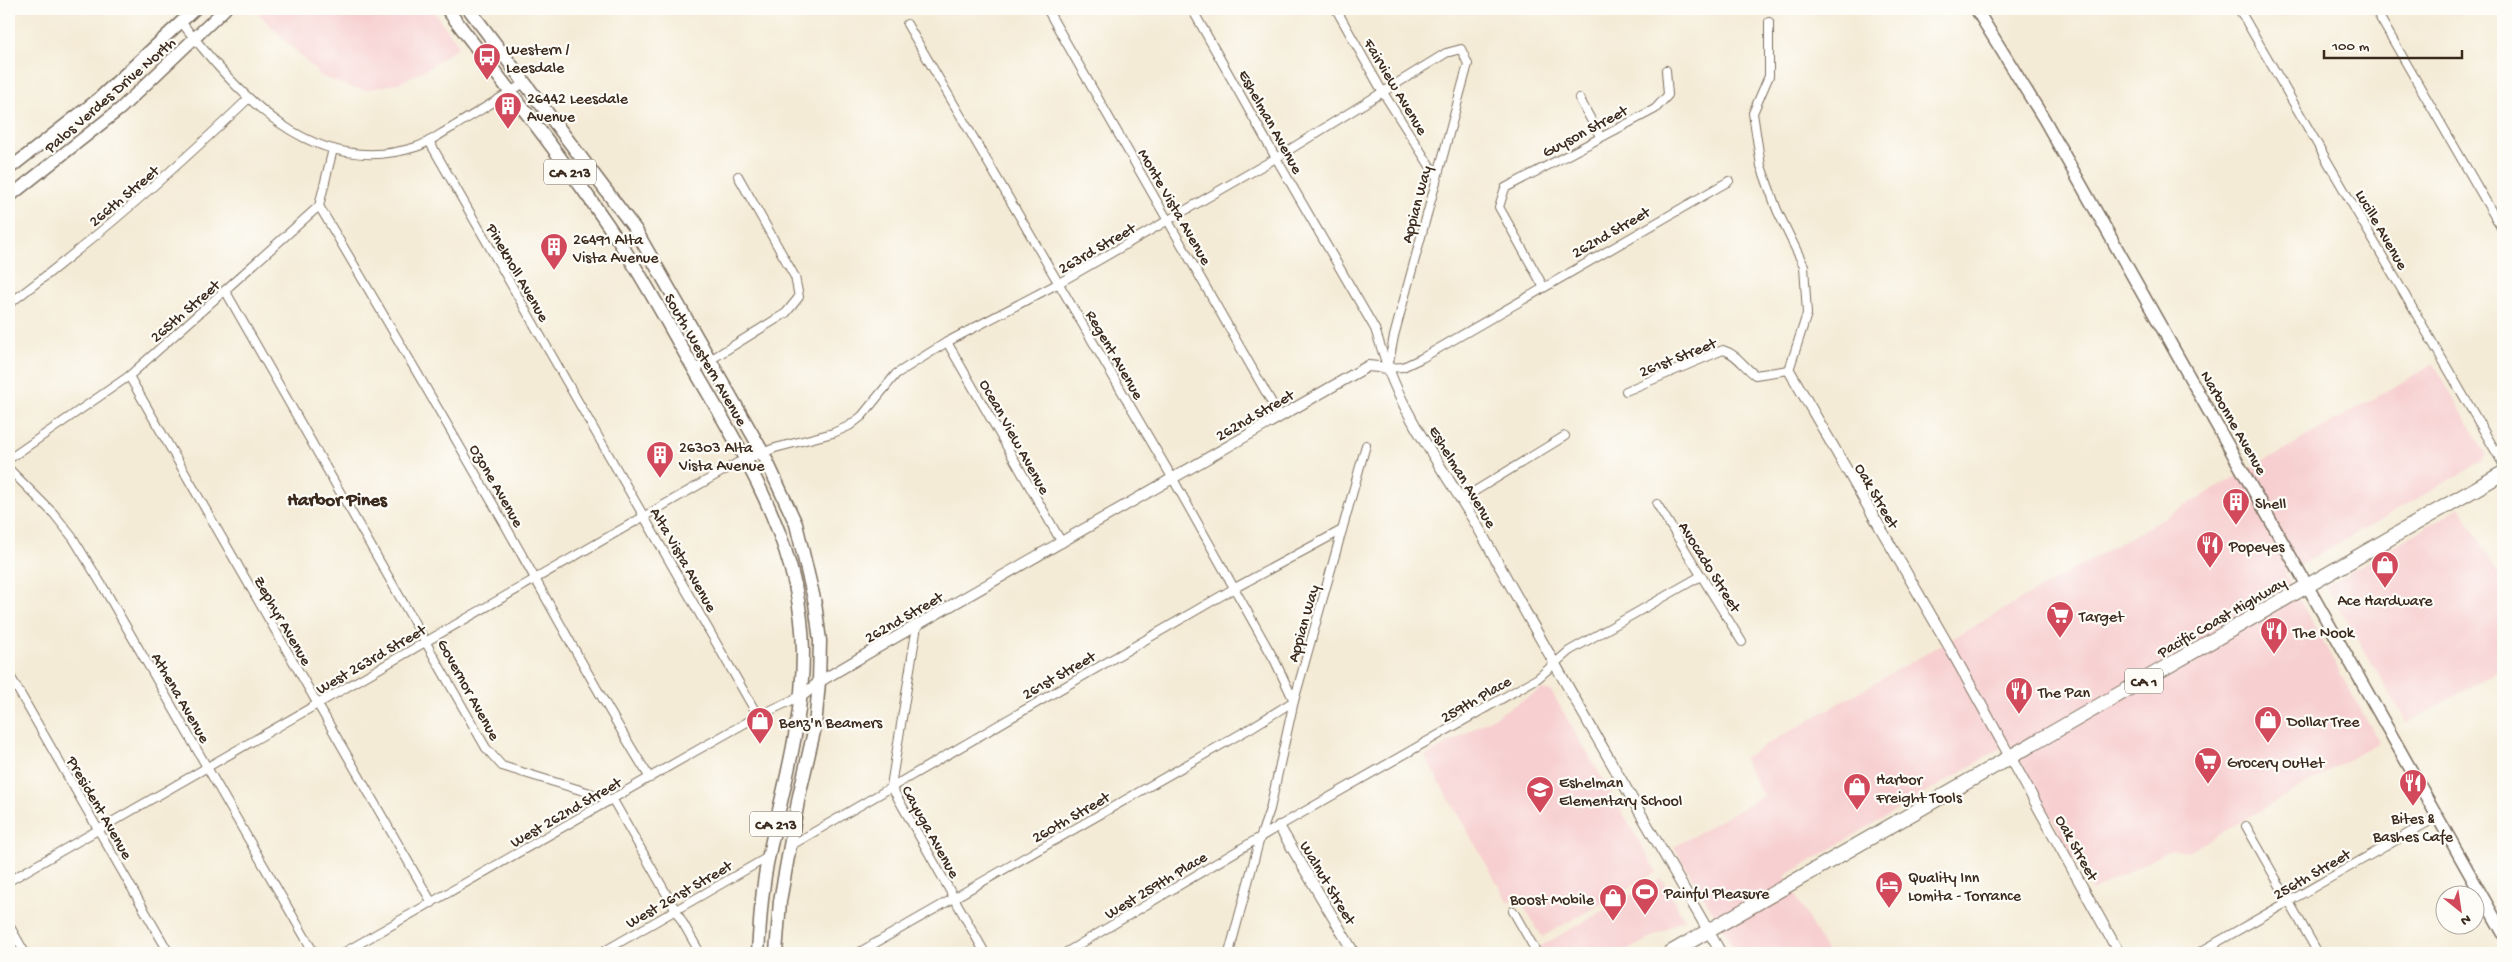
<svg xmlns="http://www.w3.org/2000/svg" width="2512" height="962" font-family="'Gochi Hand',sans-serif">
	<rect width="100%" height="100%" fill="#fdfcf7"/>
	<filter id="ink" filterUnits="userSpaceOnUse"><feTurbulence type="fractalNoise" baseFrequency=".02" numOctaves="2"/><feDisplacementMap in="SourceGraphic" scale="10" xChannelSelector="R" yChannelSelector="G"/><feConvolveMatrix kernelMatrix="1 2 1 2 8 2 1 2 1" color-interpolation-filters="sRGB"/></filter>
	<filter id="wash" filterUnits="userSpaceOnUse"><feTurbulence type="fractalNoise" baseFrequency=".0096" numOctaves="4" result="noise"/><feDisplacementMap in="SourceGraphic" scale="20" xChannelSelector="R" yChannelSelector="G"/><feGaussianBlur stdDeviation="1.12" result="paint"/><feColorMatrix in="noise" values="0 0 0 0 0 0 0 0 0 0 0 0 0 0 0 0 0 1.4 0 .05"/><feComposite in="paint" operator="in"/></filter>
	<g filter="url(#wash)">
		<rect width="100%" height="100%" fill="#f4ebd6"/>
		<g fill="#f7cfd0">
			<polygon points="254,9 432,9 459,46 430,67 399,83 365,90 350,87 322,77"/>
			<polygon points="2434,364 2486,455 2483,461 2285,574 2379,742 2190,851 2173,849 2092,891 2010,743 1785,876 1827,953 1737,953 1674,847 1763,796 1743,758"/>
			<polygon points="2460,507 2503,582 2503,668 2407,723 2326,586"/>
			<polygon points="1542,689 1551,691 1657,872 1542,937 1518,897 1508,902 1425,757"/>
			<polygon points="1661,878 1684,919 1623,953 1529,953"/>
		</g>
	</g>
	<g filter="url(#ink)">
		<g fill="none" stroke-linecap="round" stroke-linejoin="round">
			<defs>
				<g id="minor">
					<polyline points="1047,9 1280,417"/>
					<polyline points="1192,9 1276,158 1375,329 1387,366"/>
					<polyline points="1336,9 1382,91 1437,177"/>
					<polyline points="2239,9 2503,464"/>
					<polyline points="2375,9 2503,231"/>
					<path d="M181,22C240,95 311,180 416,147C429,143 441,133 453,127C477,112 501,98 524,83"/>
					<polyline points="1579,98 1600,136"/>
					<polyline points="429,141 758,716"/>
					<path d="M319,206C382,311 443,417 504,523C552,608 598,695 650,778"/>
					<polyline points="1543,286 1499,207 1505,188 1655,109 1668,95 1666,70"/>
					<polyline points="226,292 486,748 502,766 613,800 700,953"/>
					<path d="M9,304C93,241 172,172 248,99"/>
					<polyline points="947,342 1062,543"/>
					<polyline points="1388,368 1403,367 1422,358 1729,181"/>
					<polyline points="694,370 786,313 799,297 795,277 738,176"/>
					<polyline points="129,376 432,903"/>
					<path d="M1626,391L1723,350C1737,354 1743,366 1755,375L1789,370L1807,314L1804,266L1777,210L1761,166L1753,113L1769,76V22"/>
					<polyline points="9,459 129,376 319,206 333,149"/>
					<polyline points="9,469 54,514 73,538 105,590 314,953"/>
					<polyline points="1462,499 1565,436"/>
					<polyline points="1657,504 1742,642"/>
					<polyline points="917,626 891,786 985,953"/>
					<polyline points="9,674 169,953"/>
					<polyline points="2246,826 2318,953"/>
					<polyline points="790,846 1233,589 1342,530"/>
					<polyline points="9,881 737,463 775,448 833,433 849,426 862,416 896,374 947,342 1059,283 1276,158 1446,53 1461,49 1468,64 1394,336 1388,368"/>
					<polyline points="1513,911 1537,953"/>
					<polyline points="9,925 25,953"/>
					<polyline points="343,953 701,748 758,716 801,696"/>
					<polyline points="601,953 768,857"/>
					<polyline points="858,953 1249,729 1294,701 1275,661 1173,479 907,24"/>
					<polyline points="1065,953 1279,826 1538,678 1569,651 1699,577"/>
					<polyline points="1229,953 1260,838 1270,809 1294,701 1366,445"/>
					<polyline points="2198,953 2437,817"/>
				</g>
				<g id="tertiary">
					<polyline points="1789,370 1947,643 2119,953"/>
					<path d="M802,696L819,682L870,652L1368,366L1388,368C1408,424 1449,477 1479,529C1558,672 1640,812 1721,953"/>
					<polyline points="1279,826 1354,953"/>
				</g>
				<g id="secondary">
					<polyline points="1976,9 2044,119 2503,933"/>
					<polyline points="9,169 98,99 195,9"/>
					<polyline points="9,197 120,109 225,9"/>
				</g>
				<g id="primary">
					<path d="M447,9C506,87 568,164 622,246C648,286 670,328 694,369C745,457 802,547 803,651C803,723 784,785 769,854C762,886 760,920 758,953"/>
					<polyline points="469,9 635,229 763,453 796,524 815,603 820,641 819,682 815,727 799,796 780,901 776,953"/>
				</g>
				<polyline id="trunk" points="1670,953 2503,473"/>
			</defs>
			<use href="#minor" stroke="#7c6e5e" stroke-width="10"/>
			<use href="#tertiary" stroke="#7c6e5e" stroke-width="12"/>
			<use href="#secondary" stroke="#7c6e5e" stroke-width="14"/>
			<use href="#primary" stroke="#7c6e5e" stroke-width="15"/>
			<use href="#trunk" stroke="#7c6e5e" stroke-width="16"/>
			<use href="#minor" stroke="#fff" stroke-width="8"/>
			<use href="#tertiary" stroke="#fff" stroke-width="10"/>
			<use href="#secondary" stroke="#fff" stroke-width="11"/>
			<use href="#primary" stroke="#fff" stroke-width="12"/>
			<use href="#trunk" stroke="#fff" stroke-width="14"/>
		</g>
	</g>
	<defs>
		<symbol id="bus-pin" viewBox="-11 -11 22 30"><path d="M0 17L-7.5 6A9.5 9.5 0 1 1 7.5 6Z" fill="#d1495b" stroke="#fdfcf7"/><path d="M-5-6H5V4H4V6H2V4H-2V6H-4V4H-5ZM-3.5-4V0h7V-4ZM-3.5 1.2v1.5H-2V1.2ZM2 1.2v1.5H3.5V1.2Z" fill="#fff"/></symbol>
		<symbol id="building-pin" viewBox="-11 -11 22 30"><path d="M0 17L-7.5 6A9.5 9.5 0 1 1 7.5 6Z" fill="#d1495b" stroke="#fdfcf7"/><path d="M-4-6H4V6H1V3H-1V6H-4ZM-2.5-4.3h1.7v1.8h-1.7ZM.8-4.3h1.7v1.8H.8ZM-2.5-1h1.7V.8h-1.7ZM.8-1h1.7V.8H.8Z" fill="#fff"/></symbol>
		<symbol id="restaurant-pin" viewBox="-11 -11 22 30"><path d="M0 17L-7.5 6A9.5 9.5 0 1 1 7.5 6Z" fill="#d1495b" stroke="#fdfcf7"/><path d="M-5-6h1v4h1v-4h1v4h1v-4h1v5L-1.5 .5V6h-2V.5L-5-1ZM5-6V6H3V1.5H1.5Q1.5-4 5-6Z" fill="#fff"/></symbol>
		<symbol id="shop-pin" viewBox="-11 -11 22 30"><path d="M0 17L-7.5 6A9.5 9.5 0 1 1 7.5 6Z" fill="#d1495b" stroke="#fdfcf7"/><path d="M-5-2.5h2.3a2.7 3.5 0 0 1 5.4 0H5L5.5 6h-11ZM-1.5-2.5h3a1.5 2.3 0 0 0-3 0Z" fill="#fff"/></symbol>
		<symbol id="supermarket-pin" viewBox="-11 -11 22 30"><path d="M0 17L-7.5 6A9.5 9.5 0 1 1 7.5 6Z" fill="#d1495b" stroke="#fdfcf7"/><path d="M-6-5.5h2.5l.6 2H6L4.5 2H-2.5L-4.4-4H-6ZM-1.5 3.2a1.3 1.3 0 1 0 .1 0ZM3 3.2a1.3 1.3 0 1 0 .1 0Z" fill="#fff"/></symbol>
		<symbol id="school-pin" viewBox="-11 -11 22 30"><path d="M0 17L-7.5 6A9.5 9.5 0 1 1 7.5 6Z" fill="#d1495b" stroke="#fdfcf7"/><path d="M0-5L7-2L0 1L-7-2ZM-4 1L0 2.5L4 1V4Q0 6-4 4Z" fill="#fff"/></symbol>
		<symbol id="hotel-pin" viewBox="-11 -11 22 30"><path d="M0 17L-7.5 6A9.5 9.5 0 1 1 7.5 6Z" fill="#d1495b" stroke="#fdfcf7"/><path d="M-6-4.5h1.5V1H6V5H4.5V3h-9V5H-6ZM-4 0a1.8 1.8 0 1 1 3.6 0ZM.5 0V-2.5h3Q6-2.5 6 0Z" fill="#fff"/></symbol>
		<symbol id="stadium-pin" viewBox="-11 -11 22 30"><path d="M0 17L-7.5 6A9.5 9.5 0 1 1 7.5 6Z" fill="#d1495b" stroke="#fdfcf7"/><path d="M0-5a6.5 5 0 1 0 0 10a6.5 5 0 1 0 0-10ZM-3.5-1.8h7v3.6h-7Z" fill="#fff"/></symbol>
	</defs>
	<g fill-rule="evenodd">
		<use href="#bus-pin" x="471" y="41" width="32" height="43"/>
		<use href="#building-pin" x="492" y="90" width="32" height="43"/>
		<use href="#building-pin" x="538" y="231" width="32" height="43"/>
		<use href="#building-pin" x="644" y="439" width="32" height="43"/>
		<use href="#building-pin" x="2220" y="486" width="32" height="43"/>
		<use href="#restaurant-pin" x="2194" y="529" width="32" height="43"/>
		<use href="#shop-pin" x="2369" y="549" width="32" height="43"/>
		<use href="#supermarket-pin" x="2044" y="599" width="32" height="43"/>
		<use href="#restaurant-pin" x="2258" y="615" width="32" height="43"/>
		<use href="#restaurant-pin" x="2003" y="675" width="32" height="43"/>
		<use href="#shop-pin" x="2252" y="704" width="32" height="43"/>
		<use href="#shop-pin" x="744" y="705" width="32" height="43"/>
		<use href="#supermarket-pin" x="2192" y="745" width="32" height="43"/>
		<use href="#restaurant-pin" x="2397" y="767" width="32" height="43"/>
		<use href="#shop-pin" x="1841" y="771" width="32" height="43"/>
		<use href="#school-pin" x="1524" y="774" width="32" height="43"/>
		<use href="#hotel-pin" x="1873" y="869" width="32" height="43"/>
		<use href="#stadium-pin" x="1629" y="876" width="32" height="43"/>
		<use href="#shop-pin" x="1597" y="882" width="32" height="43"/>
	</g>
	<g text-anchor="middle" stroke-width="4.5" stroke-linejoin="round" paint-order="stroke">
		<g fill="#fdfcf7" stroke="#75695f" stroke-width="1">
			<rect x="544" y="159.5" width="52" height="25" rx="4"/>
			<rect x="2125" y="668.5" width="38" height="25" rx="4"/>
			<rect x="750" y="811.5" width="52" height="25" rx="4"/>
		</g>
		<g font-size="15" font-weight="bold" fill="#3b2a1e">
			<text x="570" y="177">CA 213</text>
			<text x="2144" y="686">CA 1</text>
			<text x="776" y="829">CA 213</text>
		</g>
		<g font-size="16" fill="#3b2a1e" stroke="#fdfcf7" text-anchor="start">
			<text x="506" y="54">Western /<tspan x="506" dy="18">Leesdale</tspan></text>
			<text x="527" y="103">26442 Leesdale<tspan x="527" dy="18">Avenue</tspan></text>
			<text x="573" y="244">26491 Alta<tspan x="573" dy="18">Vista Avenue</tspan></text>
			<text x="679" y="452">26303 Alta<tspan x="679" dy="18">Vista Avenue</tspan></text>
			<text x="2255" y="508">Shell</text>
			<text x="2229" y="551">Popeyes</text>
			<text x="2385" y="605" text-anchor="middle">Ace Hardware</text>
			<text x="2079" y="621">Target</text>
			<text x="2293" y="637">The Nook</text>
			<text x="2038" y="697">The Pan</text>
			<text x="2287" y="726">Dollar Tree</text>
			<text x="779" y="727">Benz'n Beamers</text>
			<text x="2227" y="767">Grocery Outlet</text>
			<text x="1876" y="784">Harbor<tspan x="1876" dy="18">Freight Tools</tspan></text>
			<text x="1559" y="787">Eshelman<tspan x="1559" dy="18">Elementary School</tspan></text>
			<text x="2413" y="823" text-anchor="middle">Bites &amp;<tspan x="2413" dy="18">Bashes Cafe</tspan></text>
			<text x="1908" y="882">Quality Inn<tspan x="1908" dy="18">Lomita - Torrance</tspan></text>
			<text x="1664" y="898">Painful Pleasure</text>
			<text x="1594" y="904" text-anchor="end">Boost Mobile</text>
		</g>
		<g font-size="16" fill="#3b2a1e" stroke="#fdfcf7">
			<text transform="translate(1397 86) rotate(59)" y="6">Fairview Avenue</text>
			<text transform="translate(109 94) rotate(-41)" y="6">Palos Verdes Drive North</text>
			<text transform="translate(1272 121) rotate(61)" y="6">Eshelman Avenue</text>
			<text transform="translate(1584 130) rotate(-28)" y="6">Guyson Street</text>
			<text transform="translate(123 195) rotate(-40)" y="6">266th Street</text>
			<text transform="translate(1415 204) rotate(-75)" y="6">Appian Way</text>
			<text transform="translate(1176 206) rotate(60)" y="6">Monte Vista Avenue</text>
			<text transform="translate(2383 229) rotate(60)" y="6">Lucille Avenue</text>
			<text transform="translate(1610 231) rotate(-30)" y="6">262nd Street</text>
			<text transform="translate(1096 247) rotate(-30)" y="6">263rd Street</text>
			<text transform="translate(519 272) rotate(60)" y="6">Pineknoll Avenue</text>
			<text transform="translate(184 310) rotate(-41)" y="6">265th Street</text>
			<text transform="translate(1116 354) rotate(60)" y="6">Regent Avenue</text>
			<text transform="translate(1677 356) rotate(-22)" y="6">261st Street</text>
			<text transform="translate(707 359) rotate(60)" y="6">South Western Avenue</text>
			<text transform="translate(1254 414) rotate(-30)" y="6">262nd Street</text>
			<text transform="translate(2235 422) rotate(60)" y="6">Narbonne Avenue</text>
			<text transform="translate(1016 436) rotate(61)" y="6">Ocean View Avenue</text>
			<text transform="translate(1464 476) rotate(59)" y="6">Eshelman Avenue</text>
			<text transform="translate(498 485) rotate(60)" y="6">Ozone Avenue</text>
			<text transform="translate(1878 495) rotate(60)" y="6">Oak Street</text>
			<text transform="translate(685 559) rotate(60)" y="6">Alta Vista Avenue</text>
			<text transform="translate(1711 566) rotate(58)" y="6">Avocado Street</text>
			<text transform="translate(903 616) rotate(-30)" y="6">262nd Street</text>
			<text transform="translate(2221 616) rotate(-30)" y="6">Pacific Coast Highway</text>
			<text transform="translate(284 620) rotate(60)" y="6">Zephyr Avenue</text>
			<text transform="translate(1302 623) rotate(-74)" y="6">Appian Way</text>
			<text transform="translate(370 658) rotate(-30)" y="6">West 263rd Street</text>
			<text transform="translate(1058 674) rotate(-30)" y="6">261st Street</text>
			<text transform="translate(470 689) rotate(61)" y="6">Governor Avenue</text>
			<text transform="translate(182 697) rotate(60)" y="6">Athena Avenue</text>
			<text transform="translate(1475 698) rotate(-30)" y="6">259th Place</text>
			<text transform="translate(101 807) rotate(60)" y="6">President Avenue</text>
			<text transform="translate(565 811) rotate(-30)" y="6">West 262nd Street</text>
			<text transform="translate(1070 816) rotate(-30)" y="6">260th Street</text>
			<text transform="translate(932 831) rotate(61)" y="6">Cayuga Avenue</text>
			<text transform="translate(2078 847) rotate(61)" y="6">Oak Street</text>
			<text transform="translate(2311 873) rotate(-30)" y="6">256th Street</text>
			<text transform="translate(1329 882) rotate(59)" y="6">Walnut Street</text>
			<text transform="translate(1155 884) rotate(-31)" y="6">West 259th Place</text>
			<text transform="translate(678 893) rotate(-30)" y="6">West 261st Street</text>
		</g>
		<g font-size="19" font-weight="bold" fill="#3b2a1e" stroke="#fdfcf7">
			<text x="337" y="505">Harbor Pines</text>
		</g>
	</g>
	<rect width="2512" height="962" fill="none" stroke="#fdfcf7" stroke-width="30"/>
	<g transform="translate(2460 910) rotate(150)"><circle r="24" fill="#fdfcf7" stroke="#afa8a0"/>
	<path d="M0-4L9 19L0 12L-9 19Z" fill="#d1495b"/>
	<text y="-8" font-size="14" font-weight="bold" text-anchor="middle" fill="#3b2a1e">N</text>
	</g>
	<path d="M2324 50v8h138v-8" fill="none" stroke="#3b2a1e" stroke-width="2.5"/>
	<text x="2332" y="50" font-size="15" fill="#3b2a1e" stroke="#fdfcf7" stroke-width="4" paint-order="stroke">100 m</text>
</svg>
